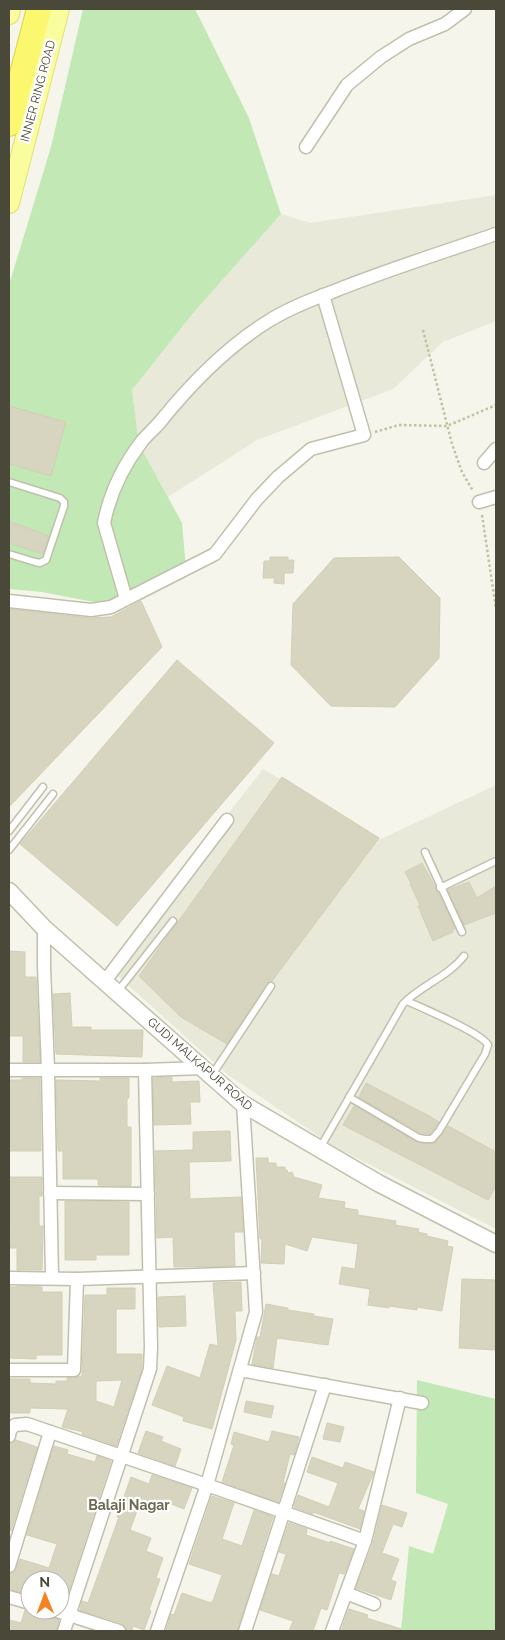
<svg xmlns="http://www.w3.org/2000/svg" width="505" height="1640" font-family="Raleway,sans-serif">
	<rect width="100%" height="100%" fill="#f5f5eb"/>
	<g fill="#e9e9d9">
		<polygon points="496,195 496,321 443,342 393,389 257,440 168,497 139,444 132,390 194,312 281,214 310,223"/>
		<polygon points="263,769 381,839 496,785 496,1229 335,1147 228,1075 108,967"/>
	</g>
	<g fill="#c1e8b5">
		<polygon points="83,9 195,9 249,118 281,214 194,312 132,390 139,444 182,523 186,569 104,604 42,592 9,589 9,285 51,147"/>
		<polygon points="417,1380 496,1399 496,1631 401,1631 409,1546 433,1554 448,1504 416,1493"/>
	</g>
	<g fill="#d7d5c0" stroke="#d2cfb4" fill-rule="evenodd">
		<polygon points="9,406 66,422 51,476 9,464"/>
		<polygon points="9,521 49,536 43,554 9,543"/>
		<polygon points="270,557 288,557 288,560 294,560 293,573 284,573 284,584 274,583 274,578 263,578 264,561 270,561"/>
		<polygon points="399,557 440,598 439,658 395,707 331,706 291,665 293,604 334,558"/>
		<polygon points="141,601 162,647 9,807 9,609 90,618 111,617"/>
		<polygon points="177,660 274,743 117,926 20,844"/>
		<polygon points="282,777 379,838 272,981 267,983 227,1044 181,1017 139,976"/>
		<polygon points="422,863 439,894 455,929 452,930 453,932 433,941 418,906 420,905 410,884 411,883 405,872"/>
		<polygon points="469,882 477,898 496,886 496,913 464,925 448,890"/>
		<polygon points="9,951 25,952 25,977 36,977 40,1062 23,1062 23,1036 9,1036"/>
		<polygon points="70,993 72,1027 91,1027 91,1030 143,1030 142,1057 56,1054 53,994"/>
		<polygon points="172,1077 172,1082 199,1081 200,1102 190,1102 191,1124 154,1125 153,1078"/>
		<polygon points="22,1078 40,1078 41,1151 9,1151 9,1080 22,1080"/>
		<polygon points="100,1078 129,1078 129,1098 127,1098 127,1127 131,1127 131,1185 129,1186 98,1185 98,1179 63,1179 63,1151 58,1151 56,1080 100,1081"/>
		<polygon points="366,1083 431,1117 439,1122 430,1134 421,1133 359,1097"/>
		<polygon points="354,1106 418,1143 434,1143 448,1126 496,1152 496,1186 488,1200 343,1125"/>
		<polygon points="230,1131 231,1161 189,1162 190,1199 241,1197 243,1232 234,1232 235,1266 174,1267 173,1237 157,1238 155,1151 193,1150 193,1132"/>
		<polygon points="256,1158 268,1158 268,1163 276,1163 276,1167 285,1167 285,1170 287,1170 288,1173 292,1172 294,1177 322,1185 318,1198 345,1202 344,1208 358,1210 358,1215 396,1221 395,1225 419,1229 418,1232 427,1234 427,1236 448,1241 447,1246 453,1247 442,1311 417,1307 417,1310 389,1306 389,1308 368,1305 370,1289 339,1284 342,1267 355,1269 358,1244 312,1237 307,1251 285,1244 284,1264 261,1263 262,1239 260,1239"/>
		<polygon points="9,1177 42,1177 42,1196 39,1196 39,1226 43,1226 42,1270 17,1270 17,1248 10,1248"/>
		<polygon points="65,1201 129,1202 129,1255 96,1255 96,1260 65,1260"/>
		<polygon points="462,1279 496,1280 496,1350 459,1348"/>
		<polygon points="241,1282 242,1311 235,1311 236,1340 212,1429 183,1421 184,1417 152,1405 167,1366 200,1378 210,1344 218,1346 213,1283"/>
		<polygon points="17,1286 42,1287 42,1292 62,1292 62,1355 36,1355 36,1359 9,1358 9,1287 17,1287"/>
		<path d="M107,1288H135V1309H116V1354H142V1368L116,1446L82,1434L83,1432L62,1427L68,1409L30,1408V1413H9V1379H30V1383L56,1384V1381H67V1378L82,1376L85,1295H107ZM122,1380L114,1407L96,1401V1381Z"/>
		<polygon points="185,1296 186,1326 159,1327 158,1297"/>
		<polygon points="266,1304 288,1308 288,1310 314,1314 314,1316 333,1319 328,1345 277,1338 273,1368 252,1364 257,1337 260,1337"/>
		<polygon points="246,1401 274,1406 271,1418 244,1412"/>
		<polygon points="327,1423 344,1427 340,1442 323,1439"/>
		<polygon points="146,1431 163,1437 161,1441 181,1449 175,1466 138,1453"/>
		<polygon points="272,1431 299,1437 294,1455 290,1454 283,1483 285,1483 278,1502 222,1482 234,1445 231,1444 234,1432 269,1442"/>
		<polygon points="16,1440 37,1447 11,1531 9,1530 9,1444"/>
		<polygon points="54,1446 68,1450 67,1454 95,1462 97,1456 111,1461 64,1605 60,1603 60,1580 30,1580 30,1595 9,1589 9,1574 15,1572 20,1559 49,1568 57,1544 27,1535"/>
		<polygon points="312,1457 343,1468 345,1462 374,1472 358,1509 364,1511 360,1529 313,1512 313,1514 294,1507 298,1495 329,1507 338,1483 307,1472"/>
		<polygon points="152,1475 192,1488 184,1509 164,1501 161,1510 140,1503 130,1530 151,1538 146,1551 163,1558 156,1578 160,1579 149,1610 151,1611 144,1630 133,1626 132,1631 127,1631 125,1626 122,1623 80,1610 82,1601 88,1603 119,1517 117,1517 131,1477 149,1484"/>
		<polygon points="212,1496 234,1503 222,1539 242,1546 254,1510 273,1517 237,1631 166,1631 171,1614 174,1615 182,1593 211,1603 212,1601 213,1601 222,1575 189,1564"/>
		<polygon points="382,1505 407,1513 402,1527 393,1524 382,1553 399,1559 391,1580 396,1582 391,1600 356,1588 373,1544"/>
		<polygon points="289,1523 307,1529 306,1535 330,1543 330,1541 354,1549 344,1574 339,1573 327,1610 321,1608 313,1631 289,1631 293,1621 260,1610 272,1574 279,1576 286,1554 279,1552"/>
		<polygon points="349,1609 368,1615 367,1618 401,1629 401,1631 341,1631"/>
		<polygon points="25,1610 33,1611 59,1620 56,1631 9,1631 9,1620 21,1623"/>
	</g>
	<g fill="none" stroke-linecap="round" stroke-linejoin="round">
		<defs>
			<g id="service">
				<polyline points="9,482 60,498 64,502 64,506 46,560 40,563 35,562 9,554"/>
				<polyline points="9,831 43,787"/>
				<polyline points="9,850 53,794"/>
				<polyline points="425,852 462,932"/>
				<polyline points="440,888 496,861"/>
				<polyline points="118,991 173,921"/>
				<polyline points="212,1075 271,986"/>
				<path d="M349,1097L419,1138L425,1139H432L439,1131L485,1054L488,1045C482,1033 422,1008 407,1001"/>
				<path d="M320,1148L403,1004C421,985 448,977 464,956"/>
			</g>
			<g id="minor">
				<polyline points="306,147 347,85 381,57 409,39 445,24 465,9"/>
				<polyline points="484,463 496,449"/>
				<polyline points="479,502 496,497"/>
				<path d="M126,599L104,523C110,492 123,466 142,441C147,435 154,429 160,422C189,386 227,347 267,322C287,309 310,300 332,292C386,270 441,253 496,234"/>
				<polyline points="9,601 91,610 111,607 215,554 257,499 278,477 311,449 364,435 323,295"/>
				<polyline points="44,928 44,966 48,1070 52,1278"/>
				<polyline points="105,981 227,820"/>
				<polyline points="9,1070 145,1070 203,1068"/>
				<polyline points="50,1193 148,1194"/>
				<polyline points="9,1278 77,1279 254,1273"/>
				<polyline points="9,1370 74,1370 77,1279"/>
				<polyline points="240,1370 422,1403"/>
				<polyline points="9,1436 10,1430 15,1425 27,1424 207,1485 365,1541 332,1631"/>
				<polyline points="365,1541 400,1398"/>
				<polyline points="9,1566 50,1432"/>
				<polyline points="346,1593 374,1604"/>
				<polyline points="9,1597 30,1603"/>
				<polyline points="54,1610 119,1631"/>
				<polyline points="64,1631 150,1369 151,1347 145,1070"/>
				<polyline points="157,1631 207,1485 256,1312 243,1104"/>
				<polyline points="245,1631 325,1385"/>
			</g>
			<polyline id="tertiary" points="9,891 44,928 243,1104 378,1183 496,1244"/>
			<g id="primary">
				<polyline points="9,14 10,9"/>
				<polyline points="9,203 59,9"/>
			</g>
			<polyline id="motorway" points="9,124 39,9"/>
		</defs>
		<use href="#service" stroke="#c1c0ad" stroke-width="9"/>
		<use href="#minor" stroke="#c1c0ad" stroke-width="15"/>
		<use href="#tertiary" stroke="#c1c0ad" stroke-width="19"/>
		<use href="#primary" stroke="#e1e36c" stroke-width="22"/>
		<use href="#motorway" stroke="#dcd33f" stroke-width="26"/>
		<g stroke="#c2c19f" stroke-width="2.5" stroke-dasharray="2.5 2.5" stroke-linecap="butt">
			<polyline points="423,330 452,444 462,472 473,491"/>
			<polyline points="375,432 399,425 447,426 496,405"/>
			<polyline points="482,515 496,609"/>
		</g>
		<use href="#service" stroke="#fff" stroke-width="6"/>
		<use href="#minor" stroke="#fff" stroke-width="12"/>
		<use href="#tertiary" stroke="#fff" stroke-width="16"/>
		<use href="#primary" stroke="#fafd9d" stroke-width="20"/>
		<use href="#motorway" stroke="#fbf870" stroke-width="24"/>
	</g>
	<g text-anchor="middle" stroke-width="4.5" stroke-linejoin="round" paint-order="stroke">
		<g font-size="12" fill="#4a4839" stroke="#fff">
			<text transform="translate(38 91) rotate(-75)" y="4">INNER RING ROAD</text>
			<text transform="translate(200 1064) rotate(41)" y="4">GUDI MALKAPUR ROAD</text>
		</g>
		<g font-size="14" font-weight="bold" fill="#6c6a50" stroke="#fff">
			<text x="129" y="1510">Balaji Nagar</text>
		</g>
	</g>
	<rect width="505" height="1640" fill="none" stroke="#4a4839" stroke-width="20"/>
	<g transform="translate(45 1595) rotate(359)"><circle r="24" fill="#ffffff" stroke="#b7b6b0"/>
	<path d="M0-4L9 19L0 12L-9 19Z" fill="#f68321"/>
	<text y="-8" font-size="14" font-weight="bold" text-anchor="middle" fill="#4a4839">N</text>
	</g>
</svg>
